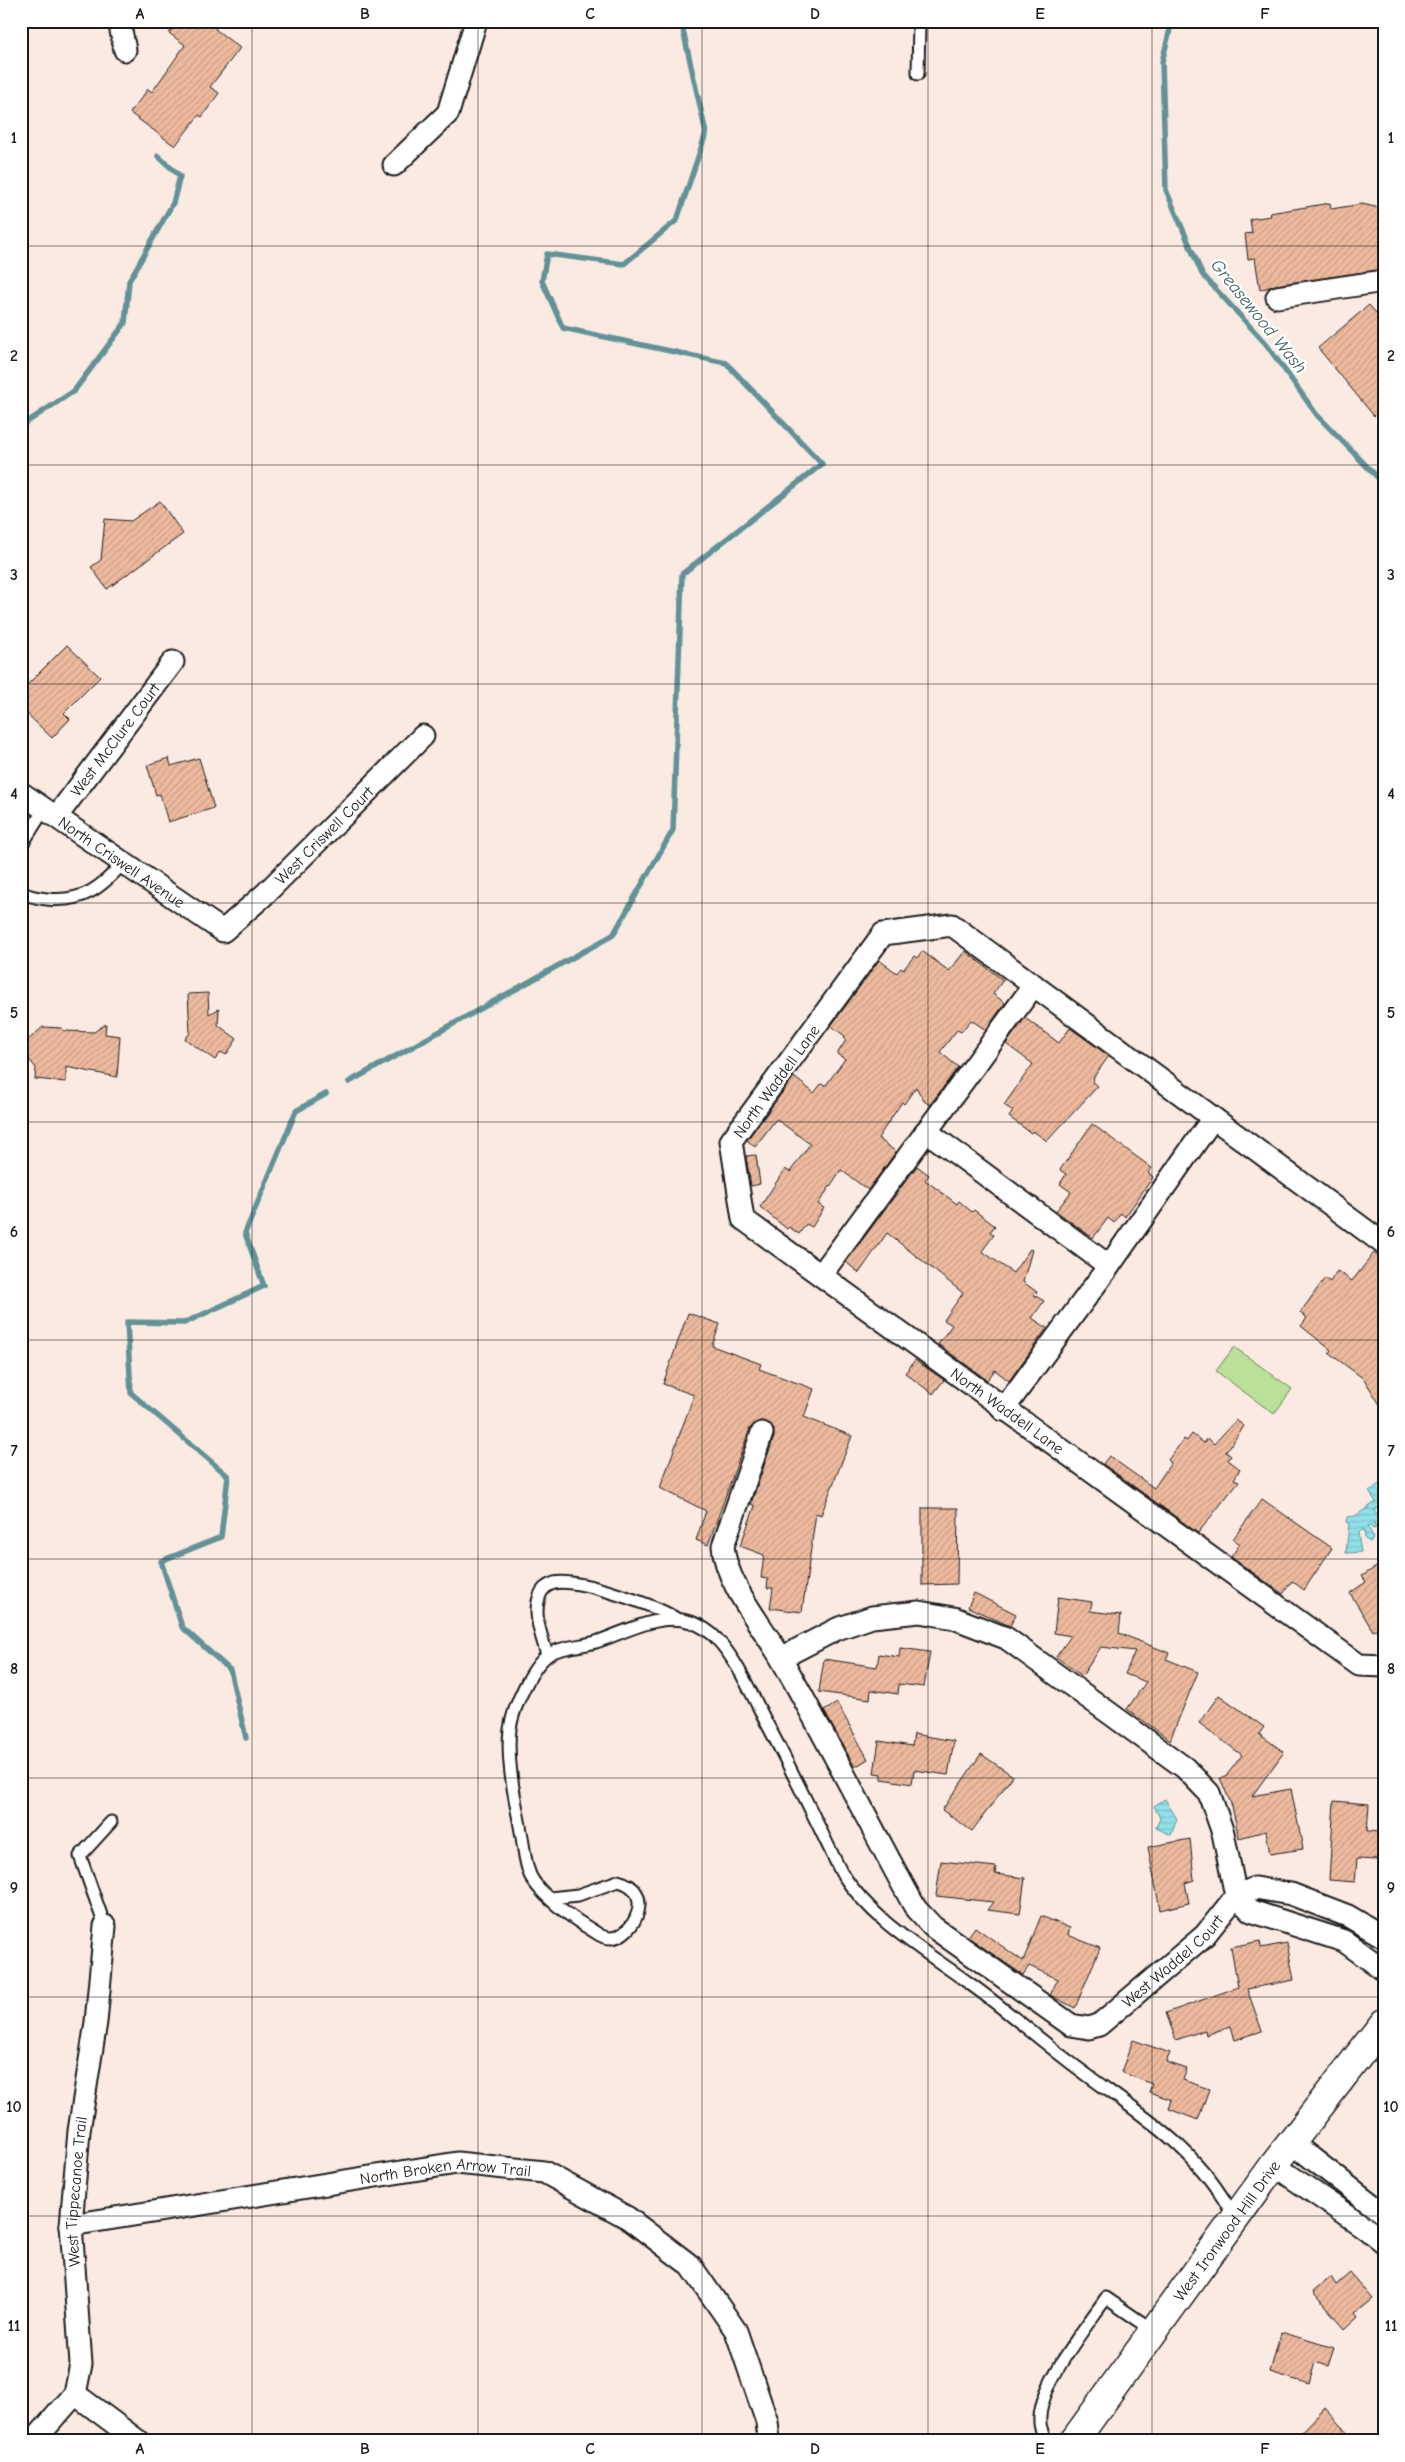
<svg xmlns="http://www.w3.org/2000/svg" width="1405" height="2462" font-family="'Comic Neue',sans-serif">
	<defs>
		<pattern id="water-rules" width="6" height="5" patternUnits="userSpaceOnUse" patternTransform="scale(1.25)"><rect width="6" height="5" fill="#90e1e9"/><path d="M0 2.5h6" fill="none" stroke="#7cc0c7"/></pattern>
		<pattern id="building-hatch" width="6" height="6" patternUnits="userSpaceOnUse" patternTransform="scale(1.25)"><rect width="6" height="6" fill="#edba9e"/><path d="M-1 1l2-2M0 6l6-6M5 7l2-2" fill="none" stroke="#cb9f88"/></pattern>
	</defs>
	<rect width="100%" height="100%" fill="#faeae2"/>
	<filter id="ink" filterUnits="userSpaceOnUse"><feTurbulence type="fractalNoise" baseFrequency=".02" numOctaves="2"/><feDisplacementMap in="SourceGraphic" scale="10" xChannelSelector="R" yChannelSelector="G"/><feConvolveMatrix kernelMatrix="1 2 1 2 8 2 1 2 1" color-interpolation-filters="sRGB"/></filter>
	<g filter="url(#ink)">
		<polygon fill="#bbe09a" stroke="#6c7e5b" points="1234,1347 1292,1389 1274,1414 1216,1371"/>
		<g fill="url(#water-rules)" stroke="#629297">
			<polygon points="1382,1482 1384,1485 1384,1513 1378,1508 1374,1510 1381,1523 1384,1523 1384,1533 1373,1522 1376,1528 1373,1529 1370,1526 1368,1527 1374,1538 1370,1542 1365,1539 1364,1529 1358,1533 1361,1552 1346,1553 1349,1524 1346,1522 1347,1517 1355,1516 1376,1502 1369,1491"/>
			<polygon points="1165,1799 1177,1819 1171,1835 1156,1828 1160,1818 1154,1806"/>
		</g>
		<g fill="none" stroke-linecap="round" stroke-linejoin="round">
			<g stroke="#629297" stroke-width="5.5">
				<polyline points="1172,21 1162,62 1166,190 1202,274 1266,344 1317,415 1384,484"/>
				<polyline points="21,426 74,391 125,323 129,281 173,203 180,176 158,156"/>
				<polyline points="349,1082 613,935 673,830 682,574 822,464 726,363 563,328 542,281 547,254 624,264 677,220 706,133 681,21"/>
				<polyline points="246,1738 230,1670 182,1627 161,1561 221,1537 228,1476 131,1393 127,1322 184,1323 264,1286 245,1233 296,1111 326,1094"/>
			</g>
		</g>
		<g fill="url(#building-hatch)" stroke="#1c1c1c">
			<polygon points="178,21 221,21 215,29 240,48 210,87 219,93 202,117 199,115 175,146 130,113 148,89 152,92 185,45 169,33"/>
			<polygon points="1330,203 1331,209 1362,204 1384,209 1384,269 1275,285 1260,290 1255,258 1248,259 1245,234 1252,233 1250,219 1271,216 1270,213"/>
			<polygon points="1369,305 1384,322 1384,408 1374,416 1318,348"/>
			<polygon points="160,501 183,534 107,589 91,567 101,560 105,519 131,521"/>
			<polygon points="67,645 100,677 64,713 70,719 52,738 21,708 21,691"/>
			<polygon points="169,758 171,766 199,758 214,808 168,822 160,794 156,795 147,765"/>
			<polygon points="922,951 949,971 965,951 1003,980 993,994 1005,1003 986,1030 971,1020 961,1032 957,1030 940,1052 958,1067 930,1105 924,1101 916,1087 904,1104 902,1102 878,1138 896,1152 868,1190 841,1170 818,1204 824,1208 812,1227 806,1224 799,1234 789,1227 787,1229 760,1207 785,1169 790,1172 810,1144 776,1119 755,1147 747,1140 794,1077 814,1093 821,1084 826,1085 845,1059 837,1054 846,1040 844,1038 845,1036 831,1026 879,960 897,973 901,968 903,970 914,956 917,958"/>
			<polygon points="208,993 209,1014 219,1009 218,1025 237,1039 226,1055 221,1052 215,1060 185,1039 190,1033 188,994"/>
			<polygon points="1025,1018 1059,1043 1070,1028 1109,1056 1093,1078 1094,1079 1092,1082 1098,1086 1047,1141 1033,1131 1031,1133 1009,1117 1013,1111 1004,1105 1033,1064 1006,1044"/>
			<polygon points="106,1024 105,1034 120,1036 117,1077 66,1067 66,1082 35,1079 36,1068 21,1049 21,1046 43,1027 62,1028 64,1031 94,1032"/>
			<polygon points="1092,1124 1152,1168 1148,1173 1153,1177 1125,1217 1121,1213 1114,1223 1108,1218 1093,1238 1056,1211 1071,1192 1060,1184 1066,1174 1060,1170"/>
			<polygon points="756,1155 760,1184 751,1186 746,1156"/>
			<polygon points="917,1166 929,1175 925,1180 957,1204 959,1201 972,1212 974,1210 995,1226 990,1232 994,1235 982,1251 1013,1273 1030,1249 1032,1250 1023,1282 1037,1292 1034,1295 1044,1301 1032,1318 1047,1328 1009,1381 995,1370 987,1380 938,1344 952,1325 944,1320 963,1293 887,1233 859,1273 846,1262"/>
			<polygon points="1374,1253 1384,1260 1384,1411 1364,1379 1329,1353 1331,1350 1301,1326 1307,1318 1300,1313 1325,1278 1330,1282 1337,1271 1352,1281"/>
			<polygon points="688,1313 720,1324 712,1346 761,1364 759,1369 814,1389 804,1417 852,1436 821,1515 816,1513 802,1612 770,1608 773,1588 767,1588 768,1579 761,1578 764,1555 740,1546 755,1506 751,1504 774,1437 774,1430 771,1424 760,1421 750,1428 708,1545 696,1540 706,1511 660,1488 694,1395 663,1384"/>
			<polygon points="915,1360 944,1380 933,1394 905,1373"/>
			<polygon points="1236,1420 1244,1426 1226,1452 1231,1456 1228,1460 1240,1469 1234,1479 1239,1481 1198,1533 1103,1464 1109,1456 1154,1488 1171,1463 1168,1460 1184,1439 1187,1441 1192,1434 1204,1443 1208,1438 1214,1444"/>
			<polygon points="1262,1499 1332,1548 1304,1590 1292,1581 1283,1594 1231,1557 1240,1544 1233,1539"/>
			<polygon points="922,1508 958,1508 957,1584 922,1585"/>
			<polygon points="1384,1562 1384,1624 1373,1631 1350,1593 1366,1582 1362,1576"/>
			<polygon points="974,1593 1016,1614 1010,1626 968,1607"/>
			<polygon points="1058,1597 1092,1602 1090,1611 1121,1615 1119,1633 1169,1653 1166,1659 1198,1672 1170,1740 1127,1709 1146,1682 1125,1674 1135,1651 1101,1647 1082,1676 1056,1657 1071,1636 1054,1633"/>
			<polygon points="900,1648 930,1652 924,1687 899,1684 898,1694 871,1690 870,1699 819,1692 824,1659 877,1667 879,1654 899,1657"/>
			<polygon points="1219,1695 1264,1727 1259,1734 1284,1752 1252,1796 1291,1789 1303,1849 1270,1854 1266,1831 1239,1838 1232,1806 1220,1778 1227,1775 1242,1755 1199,1723"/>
			<polygon points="837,1703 868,1759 855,1767 824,1711"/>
			<polygon points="914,1734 954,1741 948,1775 914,1770 912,1784 882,1779 882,1774 874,1773 879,1741 912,1746"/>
			<polygon points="981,1754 1013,1776 972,1831 942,1810"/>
			<polygon points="1334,1801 1369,1804 1367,1831 1380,1832 1378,1860 1357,1859 1355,1882 1329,1880"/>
			<polygon points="1190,1839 1194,1880 1185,1883 1189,1903 1160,1910 1148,1847"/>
			<polygon points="941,1861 996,1867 995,1874 1025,1878 1020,1914 987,1910 993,1902 936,1896"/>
			<polygon points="1041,1916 1070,1928 1068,1935 1100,1948 1075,2008 1050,1995 1058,1979 1029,1966 1023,1975 968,1937 975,1927 1023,1961"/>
			<polygon points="1260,1941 1261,1948 1287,1943 1294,1980 1247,1989 1262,2031 1235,2040 1231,2026 1206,2035 1205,2030 1176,2040 1166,2013 1238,1987 1231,1947"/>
			<polygon points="1133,2040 1170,2053 1166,2062 1187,2069 1183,2080 1209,2089 1198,2120 1169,2109 1172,2100 1149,2092 1152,2084 1121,2072"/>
			<polygon points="1350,2273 1372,2299 1355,2313 1358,2317 1345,2329 1313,2292 1331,2277 1336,2285"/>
			<polygon points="1281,2332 1334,2348 1328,2366 1315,2362 1309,2384 1270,2372"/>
			<polygon points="1325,2408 1356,2441 1293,2441"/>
		</g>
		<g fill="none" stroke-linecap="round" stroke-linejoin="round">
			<defs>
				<g id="service">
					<polyline points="918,74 919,21"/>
					<polyline points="21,846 45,808"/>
					<path d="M21,892C30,897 38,898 47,899C83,903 102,887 124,862"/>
					<path d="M547,1655C542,1636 532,1615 540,1595C542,1589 548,1585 554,1583C578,1578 654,1605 675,1618"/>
					<path d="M550,1898L578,1895L618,1881C657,1890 634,1937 611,1938C606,1938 599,1935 595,1932C575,1920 540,1896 530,1875C525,1863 524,1849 522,1837C516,1802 506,1764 510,1729C513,1708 533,1661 553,1652C567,1646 582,1646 596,1642C626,1632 659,1612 691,1622C700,1625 711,1632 717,1639C738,1662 751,1693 765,1720C792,1770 816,1821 841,1872C874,1922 918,1946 966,1981C1002,2006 1035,2036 1071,2063C1135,2112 1195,2143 1234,2217"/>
					<polyline points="105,1926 80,1856 111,1822"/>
					<path d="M1046,2441C1044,2435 1040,2428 1040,2423C1037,2387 1086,2327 1106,2298L1154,2331"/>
				</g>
				<g id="minor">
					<polyline points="119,21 125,50"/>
					<polyline points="394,165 448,113 476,21"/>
					<polyline points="1277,297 1384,281"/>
					<path id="s1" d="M21,793L223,931L264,895L423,736"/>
					<path id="s2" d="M57,816L173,662"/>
					<polyline points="926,1131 1109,1266 1003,1410"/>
					<path id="s3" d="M1384,1244L952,925L883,934L731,1141L743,1219L1359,1665L1384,1666"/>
					<polyline points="1109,1266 1213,1118"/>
					<polyline points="821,1275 1034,985"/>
					<path id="s4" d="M762,1433L723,1546C726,1585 763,1626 782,1660C829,1742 870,1826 916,1909L933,1927L1071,2025L1089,2028L1099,2025L1205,1935L1236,1896L1223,1833L1209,1793L1185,1768L1006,1638L954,1618L919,1612L872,1617L837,1629L781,1658"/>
					<polyline points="1384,1937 1348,1916 1291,1894 1255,1888 1236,1896 1251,1911 1344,1941 1384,1970"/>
					<polyline points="1292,2143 1384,2214"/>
					<polyline points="1274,2165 1364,2227 1384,2243"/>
					<path id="s5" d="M71,2225L457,2163L544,2172L628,2218L691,2266L736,2331L767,2422L769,2441"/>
					<polyline points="75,2394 138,2441"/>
					<path id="s6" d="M34,2441L75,2394L81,2364L71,2225L79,2131L96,2022L105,1926"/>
				</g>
				<g id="tertiary">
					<path id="s7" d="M1074,2441L1274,2165L1384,2023"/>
				</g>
			</defs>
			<use href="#service" stroke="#1c1c1c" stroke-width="15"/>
			<use href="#minor" stroke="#1c1c1c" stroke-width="25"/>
			<use href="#tertiary" stroke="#1c1c1c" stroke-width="31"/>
			<use href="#service" stroke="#fff" stroke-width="11"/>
			<use href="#minor" stroke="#fff" stroke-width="21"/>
			<use href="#tertiary" stroke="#fff" stroke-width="28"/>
		</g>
	</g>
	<path fill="none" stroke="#1c1c1c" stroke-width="1" stroke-opacity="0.55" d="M252,21V2441M478,21V2441M702,21V2441M928,21V2441M1152,21V2441M21,246H1384M21,465H1384M21,684H1384M21,903H1384M21,1122H1384M21,1340H1384M21,1559H1384M21,1778H1384M21,1997H1384M21,2216H1384"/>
	<g text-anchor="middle" stroke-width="5" stroke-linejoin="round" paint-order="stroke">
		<g font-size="16" fill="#1c1c1c" stroke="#fff">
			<text dy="6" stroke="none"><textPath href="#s2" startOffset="96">West McClure Court</textPath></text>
			<text dy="6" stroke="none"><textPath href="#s1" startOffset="384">West Criswell Court</textPath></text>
			<text dy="6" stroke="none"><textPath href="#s1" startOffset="122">North Criswell Avenue</textPath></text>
			<text transform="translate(776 1081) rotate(-54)" y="6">North Waddell Lane</text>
			<text dy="6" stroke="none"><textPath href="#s3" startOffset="1269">North Waddell Lane</textPath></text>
			<text dy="6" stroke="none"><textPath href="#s4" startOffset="852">West Waddel Court</textPath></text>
			<text dy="6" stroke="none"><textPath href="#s5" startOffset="379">North Broken Arrow Trail</textPath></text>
			<text dy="6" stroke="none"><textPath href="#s6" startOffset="266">West Tippecanoe Trail</textPath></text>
			<text dy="6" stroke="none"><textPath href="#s7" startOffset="260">West Ironwood Hill Drive</textPath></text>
		</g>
		<g font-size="18" font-style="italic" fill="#456164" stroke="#fff">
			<text transform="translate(1259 316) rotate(51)" y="6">Greasewood Wash</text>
		</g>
	</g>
	<rect width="1405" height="2462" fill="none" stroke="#fff" stroke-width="55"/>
	<rect x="28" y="28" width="1350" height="2406" fill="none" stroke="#1c1c1c" stroke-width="2"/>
	<g font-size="16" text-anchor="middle" font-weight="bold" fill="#1c1c1c">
		<text x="140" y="19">A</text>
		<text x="365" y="19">B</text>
		<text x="590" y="19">C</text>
		<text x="815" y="19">D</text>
		<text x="1040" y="19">E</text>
		<text x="1265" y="19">F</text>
		<text x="14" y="143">1</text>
		<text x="1391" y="143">1</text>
		<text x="14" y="361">2</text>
		<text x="1391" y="361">2</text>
		<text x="14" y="580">3</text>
		<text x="1391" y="580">3</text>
		<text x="14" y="799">4</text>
		<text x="1391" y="799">4</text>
		<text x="14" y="1018">5</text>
		<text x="1391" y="1018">5</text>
		<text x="14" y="1237">6</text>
		<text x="1391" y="1237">6</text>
		<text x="14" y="1456">7</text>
		<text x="1391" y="1456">7</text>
		<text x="14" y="1674">8</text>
		<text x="1391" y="1674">8</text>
		<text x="14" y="1893">9</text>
		<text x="1391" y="1893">9</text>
		<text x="14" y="2112">10</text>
		<text x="1391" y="2112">10</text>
		<text x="14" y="2331">11</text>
		<text x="1391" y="2331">11</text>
		<text x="140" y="2454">A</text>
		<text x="365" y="2454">B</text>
		<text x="590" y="2454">C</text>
		<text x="815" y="2454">D</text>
		<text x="1040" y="2454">E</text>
		<text x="1265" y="2454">F</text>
	</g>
</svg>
